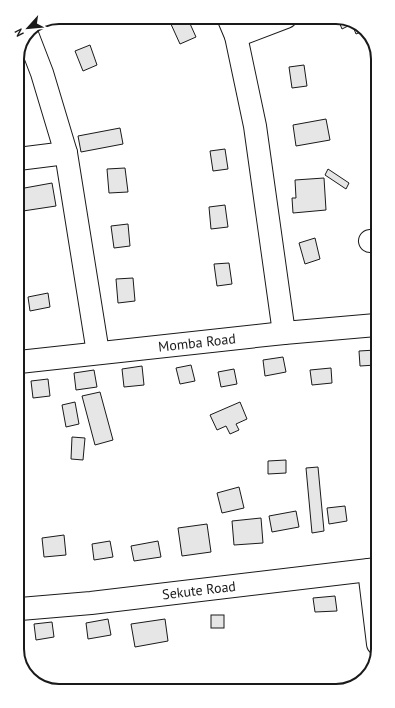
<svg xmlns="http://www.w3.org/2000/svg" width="395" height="708" font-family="'PT Sans',sans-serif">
	<rect width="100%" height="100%" fill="#fff"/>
	<g fill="#e6e6e6" stroke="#1a1a1a">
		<polygon points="182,17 187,17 196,37 180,44 170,22"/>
		<polygon points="337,17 360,25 363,31 356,34 352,24 342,29"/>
		<polygon points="90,45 97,65 83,71 75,51"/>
		<polygon points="304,65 307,86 292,88 289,67"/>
		<polygon points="326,119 330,140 296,146 293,125"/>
		<polygon points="120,128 123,144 81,152 78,136"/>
		<polygon points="225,149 228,169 213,171 210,151"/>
		<polygon points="125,168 128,192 109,193 107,169"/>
		<polygon points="328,169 349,183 346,189 325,175"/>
		<polygon points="324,178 326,210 293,213 292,198 296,198 295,180"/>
		<polygon points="52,183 56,206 23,211 19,189"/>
		<polygon points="225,205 228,227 211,229 209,207"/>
		<polygon points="128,224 130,246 114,248 111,226"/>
		<polygon points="315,238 320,259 305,264 299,243"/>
		<polygon points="229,263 232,284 217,286 214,264"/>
		<polygon points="133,278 135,301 118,303 116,279"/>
		<polygon points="48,293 50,307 30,311 28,297"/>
		<polygon points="376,350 376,365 360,366 359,351"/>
		<polygon points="283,357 286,372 265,376 263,360"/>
		<polygon points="191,365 195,381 180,384 176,368"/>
		<polygon points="142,366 144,385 124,387 122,369"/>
		<polygon points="331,368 332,383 312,385 310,370"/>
		<polygon points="234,369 237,384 221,387 218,372"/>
		<polygon points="94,370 97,387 76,390 74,373"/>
		<polygon points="48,379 50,396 33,398 31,381"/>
		<polygon points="100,392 113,440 95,445 82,396"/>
		<polygon points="75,402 79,424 66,427 62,405"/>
		<polygon points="240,402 247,419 236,424 239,430 230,434 226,426 217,430 210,415"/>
		<polygon points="72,437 85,438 83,460 71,459"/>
		<polygon points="286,460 286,473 268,474 268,461"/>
		<polygon points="318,467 324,531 312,533 306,468"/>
		<polygon points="239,487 244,508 222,513 217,493"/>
		<polygon points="345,506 347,521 329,524 327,508"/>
		<polygon points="296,511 299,527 272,532 269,516"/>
		<polygon points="261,518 263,543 234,545 232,521"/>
		<polygon points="207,524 211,552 182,556 178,528"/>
		<polygon points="64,535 66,555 44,557 42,538"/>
		<polygon points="110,541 113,557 94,560 92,544"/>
		<polygon points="158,541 161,557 134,561 131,546"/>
		<polygon points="335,596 337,611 315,612 313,598"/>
		<rect x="211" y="615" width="13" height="13"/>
		<polygon points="108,619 111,635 88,639 86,623"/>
		<polygon points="165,619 168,641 135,647 131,624"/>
		<polygon points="52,622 54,637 36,640 34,624"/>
	</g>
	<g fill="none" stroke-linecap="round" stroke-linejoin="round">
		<defs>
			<g id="minor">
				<polyline points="228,17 236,36 255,126 284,333"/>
				<polyline points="27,34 42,73 66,153 98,353"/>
				<polyline points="236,36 286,17"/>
				<polyline points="18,159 66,153"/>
				<polyline points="370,241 376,240"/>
				<path id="s1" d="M19,362L284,333L376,325"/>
				<polyline points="369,570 378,644"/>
				<path id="s2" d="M20,609L91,603L377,569"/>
			</g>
		</defs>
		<use href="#minor" stroke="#1a1a1a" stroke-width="24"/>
		<use href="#minor" stroke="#fff" stroke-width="22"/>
	</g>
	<g text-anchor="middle" stroke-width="3" stroke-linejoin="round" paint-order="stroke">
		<g font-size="14" fill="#1a1a1a" stroke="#fff">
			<text dy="5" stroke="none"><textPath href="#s1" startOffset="179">Momba Road</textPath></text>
			<text dy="5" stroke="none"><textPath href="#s2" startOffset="180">Sekute Road</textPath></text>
		</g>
	</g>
	<path d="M0 0H395V708H0ZM59 24H336A35 35 0 0 1 371 59V649A35 35 0 0 1 336 684H59A35 35 0 0 1 24 649V59A35 35 0 0 1 59 24Z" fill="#fff" fill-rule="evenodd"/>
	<path fill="none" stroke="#1a1a1a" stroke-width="2" d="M59 24H336A35 35 0 0 1 371 59V649A35 35 0 0 1 336 684H59A35 35 0 0 1 24 649V59A35 35 0 0 1 59 24Z"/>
	<g transform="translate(28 28) rotate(243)" stroke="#ffffff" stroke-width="3" paint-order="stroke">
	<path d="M0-3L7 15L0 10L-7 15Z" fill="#1a1a1a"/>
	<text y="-6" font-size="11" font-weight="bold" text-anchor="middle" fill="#1a1a1a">N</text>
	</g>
</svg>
